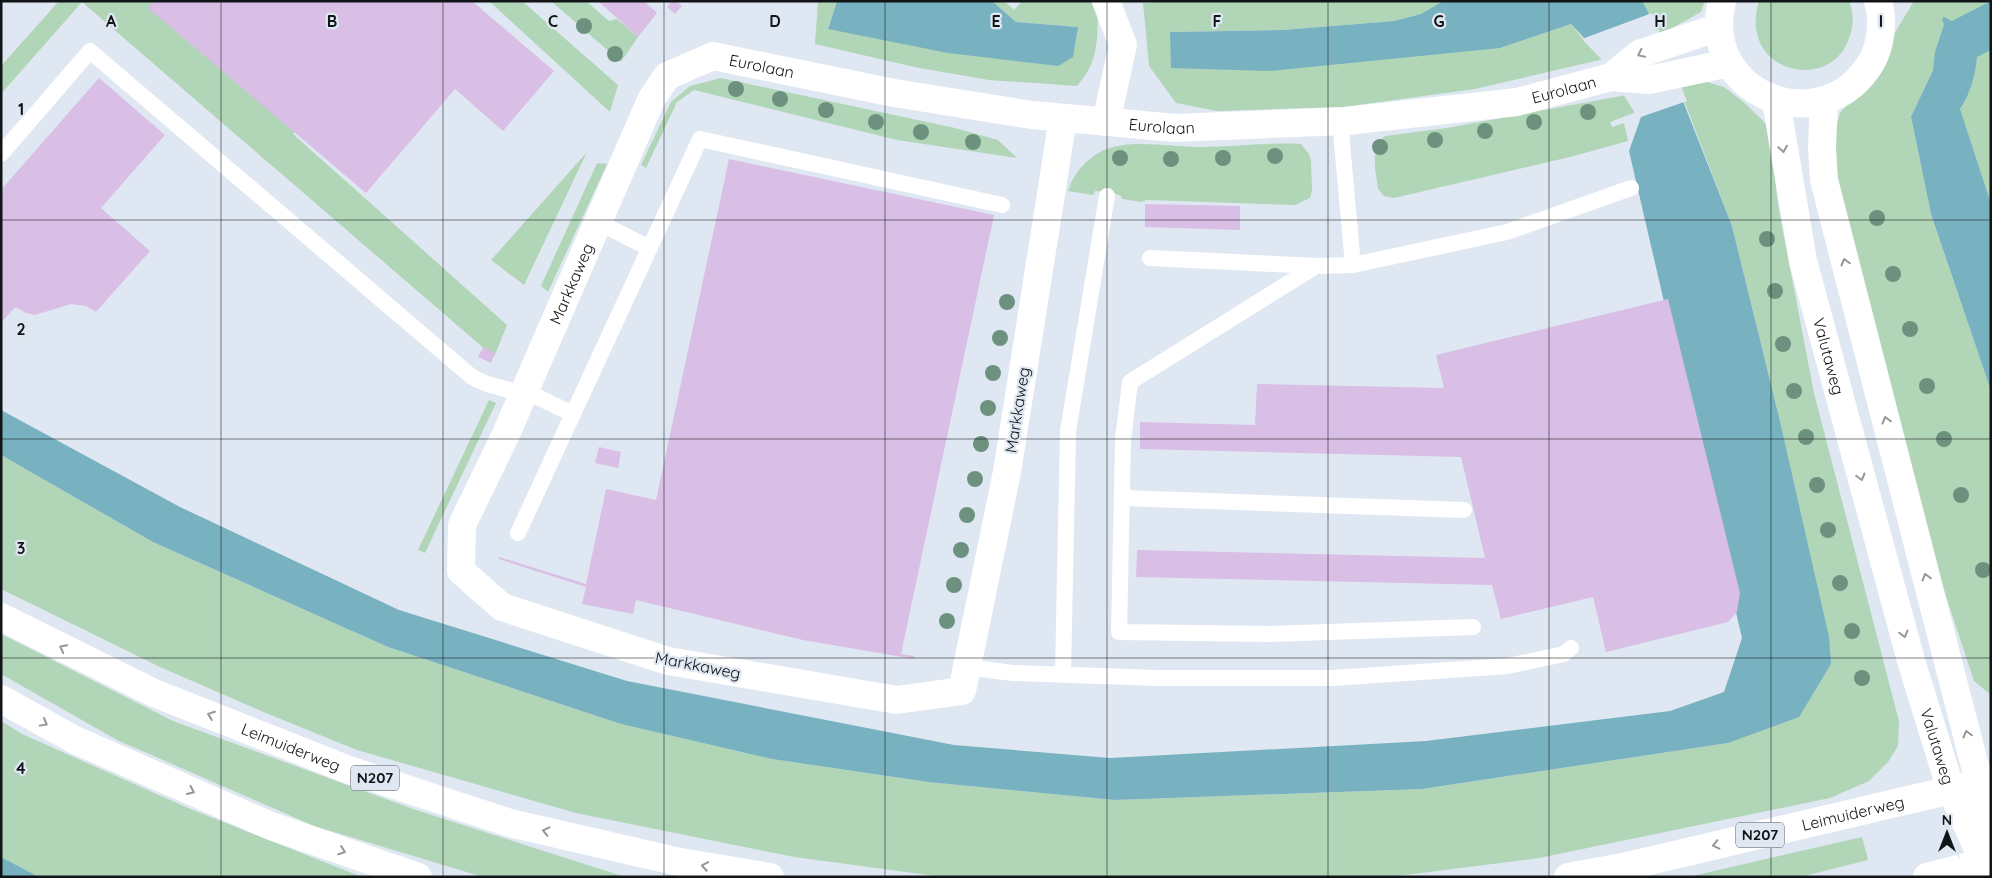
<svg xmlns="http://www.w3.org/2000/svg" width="1992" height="878" font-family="Quicksand,sans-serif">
	<rect width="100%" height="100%" fill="#dfe8f2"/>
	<g fill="#b1d5b7">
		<polygon points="59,1 404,1 293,134 507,325 494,357 82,2 1,94 1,66"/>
		<polygon points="489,1 522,1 618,85 610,112"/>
		<polygon points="551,1 586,1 609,21 617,19 638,37 621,62"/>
		<path d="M818,1H837L828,28L1078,27L1016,22L992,1H1004L1014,10L1022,1H1090L1098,10C1097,41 1099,61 1077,86L989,80L919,68L815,44Z"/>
		<polygon points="1173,1 1443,1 1421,14 1394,21 1283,30 1170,32 1500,48 1571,24 1582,38 1650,16 1642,1 1705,1 1701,12 1658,36 1604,59 1475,89 1343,107 1217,111 1176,103 1149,66 1143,3"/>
		<path d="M1759,1H1849C1854,14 1854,25 1849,38C1831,94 1737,73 1759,1Z"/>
		<polygon points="1914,1 1991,1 1933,69 1911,118 1931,214 1991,391 1991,695 1974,681 1917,509 1835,173 1831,148 1840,113 1859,92"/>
		<polygon points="1991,40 1991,217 1957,102 1974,52"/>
		<polygon points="721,78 955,128 998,140 1017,158 897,140 694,90 677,102 646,168 641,165 671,102 690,86"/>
		<path d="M1703,81L1724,87L1746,104L1766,124L1771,140L1778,205L1814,393L1899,721L1898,746L1888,762L1869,781L1830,798L1539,858L1389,877H943L794,857L576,813L357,750L261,711L160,667L1,589V455L153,542L388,647L621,724L772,759L928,782L1115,800L1422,789L1728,743L1778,413L1732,226L1682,95L1610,122L1612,127L1624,123L1628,141L1574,156L1394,198L1384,196L1378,189C1376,172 1369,147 1385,136L1447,128Z"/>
		<path d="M1301,144L1309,154L1311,160L1312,191L1310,198L1295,205L1146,200L1142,202L1122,199L1121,196C1114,192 1104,192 1095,191L1093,195L1068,191C1073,174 1086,159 1102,151C1129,138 1171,147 1201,147C1234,147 1268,142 1301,144Z"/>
		<polygon points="587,152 524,285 491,260"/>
		<polygon points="597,163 607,164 548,292 541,286"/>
		<polygon points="489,400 496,403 425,553 418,550"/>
		<polygon points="1,634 173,721 413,809 625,877 483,877 314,826 117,740 1,674"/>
		<polygon points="1,721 22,734 188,808 362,877 39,877 1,857"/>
		<polygon points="1862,837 1868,860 1800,877 1688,877"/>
	</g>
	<g fill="#78b1c0">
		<polygon points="837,1 992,1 1016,22 1078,27 1073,57 1058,66 948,53 828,29"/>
		<polygon points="1443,1 1642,1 1648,12 1732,226 1778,413 1829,637 1831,664 1799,717 1728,743 1422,789 1115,800 928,782 772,759 621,724 388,647 153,542 1,455 1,410 180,507 399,610 627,681 954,745 1110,758 1426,741 1670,711 1724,692 1742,638 1629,151 1641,117 1604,59 1571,24 1500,48 1270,71 1171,68 1170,32 1283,30 1394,21 1421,14"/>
		<path d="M1991,1V50L1977,57C1975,76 1971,92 1960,109L1991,204V391L1931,214L1911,117L1933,70L1935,52L1944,25L1942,19L1944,17L1952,21Z"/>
		<polygon points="1,857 39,877 1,877"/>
	</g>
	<polygon fill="#dfe8f2" points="1652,13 1687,101 1638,118 1602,60 1582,39"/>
	<g fill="#d9bee6">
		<polygon points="154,1 472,1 554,71 503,131 455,89 366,193 148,8"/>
		<polygon points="598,1 644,1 657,13 638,37"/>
		<polygon points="672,1 676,1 682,6 675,14 667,7"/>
		<polygon points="99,78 165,135 101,208 150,251 96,312 86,306 71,304 35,315 26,313 15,307 1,323 1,190"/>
		<polygon points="729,159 994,215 901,654 914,656 914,659 803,640 636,600 633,614 582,604 586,587 499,559 499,557 586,584 606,489 656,500"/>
		<polygon points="1145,204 1240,206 1240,230 1145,227"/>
		<polygon points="1668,299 1740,593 1737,612 1728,622 1606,652 1593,597 1501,619 1492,585 1136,577 1137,550 1485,558 1461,457 1140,449 1140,422 1255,425 1257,384 1444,388 1436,355"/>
		<polygon points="483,347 495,353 491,363 478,357"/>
		<polygon points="599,447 621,452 618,468 595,463"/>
	</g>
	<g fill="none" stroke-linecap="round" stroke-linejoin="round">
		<g stroke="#fff" stroke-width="16">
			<polyline points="1,154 90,51 472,377 487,384 524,394"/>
			<polyline points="598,222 649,248"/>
			<polyline points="1150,258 1316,266 1353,265 1340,121"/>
			<polyline points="1353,265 1507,232 1631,188"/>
			<polyline points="1316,266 1130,382 1123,440 1119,632 1270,634 1473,627"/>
			<polyline points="525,391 573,414"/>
			<polyline points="1122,498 1464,510"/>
			<polyline points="518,533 700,139 1002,205"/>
			<polyline points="967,667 1013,673 1157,678 1333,678 1508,666 1564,654 1571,648"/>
			<polyline points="1063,674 1068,431 1107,196"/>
		</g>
		<g stroke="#fff" stroke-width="28">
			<polyline points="1106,1 1123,45 1106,122"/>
			<polyline points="1611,77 1639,54 1719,27"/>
			<path id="s1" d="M1063,118L1007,472L962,691L897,700L668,661L502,607L461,571L462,525L506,434L651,100L667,76L713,56L894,93L1032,115L1175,128L1346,121L1517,102L1611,77L1649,80L1729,63"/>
		</g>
		<g stroke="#fff" stroke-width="28">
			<path d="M1722,1C1698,95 1824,144 1872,61C1881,44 1884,20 1878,1"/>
			<path id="s2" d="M1776,101L1803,261L1912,664L1951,790L1984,862"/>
			<polyline points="1824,101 1822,148 1824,180 1979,782 1983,846"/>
		</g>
		<g stroke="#fff" stroke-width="28">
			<path id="s3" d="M1,617L154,693L349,770L510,823L675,861L770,877"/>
			<polyline points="1,699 75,740 271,826 418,877"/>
			<path id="s4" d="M1568,877L1628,866L1951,790L1991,779"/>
			<polyline points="1927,877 1991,860"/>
		</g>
	</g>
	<g fill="#6c927f">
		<circle cx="584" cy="26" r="8"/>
		<circle cx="615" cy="54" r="8"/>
		<circle cx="736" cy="89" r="8"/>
		<circle cx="780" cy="99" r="8"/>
		<circle cx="826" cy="110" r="8"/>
		<circle cx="1588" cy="112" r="8"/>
		<circle cx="876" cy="122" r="8"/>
		<circle cx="1534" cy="122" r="8"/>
		<circle cx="1485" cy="131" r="8"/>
		<circle cx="921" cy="132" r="8"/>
		<circle cx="1435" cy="140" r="8"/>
		<circle cx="973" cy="142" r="8"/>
		<circle cx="1380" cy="147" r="8"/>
		<circle cx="1275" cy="156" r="8"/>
		<circle cx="1120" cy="158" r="8"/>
		<circle cx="1223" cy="158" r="8"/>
		<circle cx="1171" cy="159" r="8"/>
		<circle cx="1877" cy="218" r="8"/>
		<circle cx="1767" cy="239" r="8"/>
		<circle cx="1893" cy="274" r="8"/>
		<circle cx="1775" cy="291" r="8"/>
		<circle cx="1007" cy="302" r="8"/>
		<circle cx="1910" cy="329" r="8"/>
		<circle cx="1000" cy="338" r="8"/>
		<circle cx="1783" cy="344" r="8"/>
		<circle cx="993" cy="373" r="8"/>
		<circle cx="1927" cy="386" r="8"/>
		<circle cx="1794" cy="391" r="8"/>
		<circle cx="988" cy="408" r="8"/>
		<circle cx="1806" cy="437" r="8"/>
		<circle cx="1944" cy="439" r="8"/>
		<circle cx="981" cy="444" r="8"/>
		<circle cx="975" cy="479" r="8"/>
		<circle cx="1817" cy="485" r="8"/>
		<circle cx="1961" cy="495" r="8"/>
		<circle cx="967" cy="515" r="8"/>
		<circle cx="1828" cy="530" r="8"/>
		<circle cx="961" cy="550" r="8"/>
		<circle cx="1983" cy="570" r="8"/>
		<circle cx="1840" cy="583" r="8"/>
		<circle cx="954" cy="585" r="8"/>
		<circle cx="947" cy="621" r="8"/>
		<circle cx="1852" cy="631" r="8"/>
		<circle cx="1862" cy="678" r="8"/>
	</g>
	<defs><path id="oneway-chevron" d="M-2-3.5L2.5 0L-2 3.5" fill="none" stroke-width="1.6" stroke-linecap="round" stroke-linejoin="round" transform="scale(1.25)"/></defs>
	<g stroke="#949697">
		<use href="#oneway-chevron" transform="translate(1641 54) rotate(154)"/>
		<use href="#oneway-chevron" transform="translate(1783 149) rotate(81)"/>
		<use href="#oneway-chevron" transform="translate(1845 262) rotate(-105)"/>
		<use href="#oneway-chevron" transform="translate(1886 420) rotate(-105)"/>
		<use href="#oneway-chevron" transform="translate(1861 477) rotate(75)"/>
		<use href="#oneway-chevron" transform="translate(1926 577) rotate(-105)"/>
		<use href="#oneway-chevron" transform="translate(1904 634) rotate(75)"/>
		<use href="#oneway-chevron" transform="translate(63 648) rotate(-153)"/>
		<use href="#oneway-chevron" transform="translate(211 715) rotate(-159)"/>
		<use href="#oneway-chevron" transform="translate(44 723) rotate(29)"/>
		<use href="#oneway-chevron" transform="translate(1967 734) rotate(-105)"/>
		<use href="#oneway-chevron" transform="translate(191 791) rotate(24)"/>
		<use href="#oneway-chevron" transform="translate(546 831) rotate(-167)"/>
		<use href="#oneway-chevron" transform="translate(1716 845) rotate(167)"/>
		<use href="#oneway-chevron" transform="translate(342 851) rotate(19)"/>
		<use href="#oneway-chevron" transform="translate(705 866) rotate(-170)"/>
	</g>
	<path fill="none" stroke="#121518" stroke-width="1" stroke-opacity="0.55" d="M221,1V877M443,1V877M664,1V877M885,1V877M1107,1V877M1328,1V877M1549,1V877M1771,1V877M1,220H1991M1,439H1991M1,658H1991"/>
	<g text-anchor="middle" stroke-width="4.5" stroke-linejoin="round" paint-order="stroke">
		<g fill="#dfe8f2" stroke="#505459" stroke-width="1">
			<rect x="351" y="765.5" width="48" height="25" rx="4"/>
			<rect x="1736" y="822.5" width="48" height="25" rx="4"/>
		</g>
		<g font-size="15" font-weight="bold" fill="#121518">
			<text x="375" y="783">N207</text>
			<text x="1760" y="840">N207</text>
		</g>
		<g font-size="16" fill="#121518" stroke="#dfe8f2">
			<text dy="6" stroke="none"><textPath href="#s1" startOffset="1749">Eurolaan</textPath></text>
			<text dy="6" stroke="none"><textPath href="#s1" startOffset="2559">Eurolaan</textPath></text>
			<text dy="6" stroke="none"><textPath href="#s1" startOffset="2154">Eurolaan</textPath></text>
			<text dy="6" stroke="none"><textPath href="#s1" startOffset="1420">Markkaweg</textPath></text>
			<text dy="6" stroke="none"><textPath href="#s2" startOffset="261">Valutaweg</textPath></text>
			<text transform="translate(1017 410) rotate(-81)" y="6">Markkaweg</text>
			<text transform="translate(698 665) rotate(11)" y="6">Markkaweg</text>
			<text dy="6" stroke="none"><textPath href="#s2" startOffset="666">Valutaweg</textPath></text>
			<text dy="6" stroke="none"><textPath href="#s3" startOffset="318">Leimuiderweg</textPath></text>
			<text dy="6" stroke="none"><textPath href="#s4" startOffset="292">Leimuiderweg</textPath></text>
		</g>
	</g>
	<g font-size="16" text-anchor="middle" font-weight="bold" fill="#121518" stroke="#dfe8f2" stroke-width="4.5" stroke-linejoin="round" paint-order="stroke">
		<text x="111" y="27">A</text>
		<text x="332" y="27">B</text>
		<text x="553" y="27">C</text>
		<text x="775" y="27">D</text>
		<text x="996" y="27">E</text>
		<text x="1217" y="27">F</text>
		<text x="1439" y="27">G</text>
		<text x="1660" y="27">H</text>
		<text x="1881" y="27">I</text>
		<text x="21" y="115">1</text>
		<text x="21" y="335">2</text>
		<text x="21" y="554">3</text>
		<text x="21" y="774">4</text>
	</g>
	<rect width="1992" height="878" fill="none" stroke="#121518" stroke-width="5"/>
	<g transform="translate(1947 833)" stroke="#dfe8f2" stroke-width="4" paint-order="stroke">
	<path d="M0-4L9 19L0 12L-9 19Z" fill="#121518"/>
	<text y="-8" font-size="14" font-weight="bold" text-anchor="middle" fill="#121518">N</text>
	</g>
</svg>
